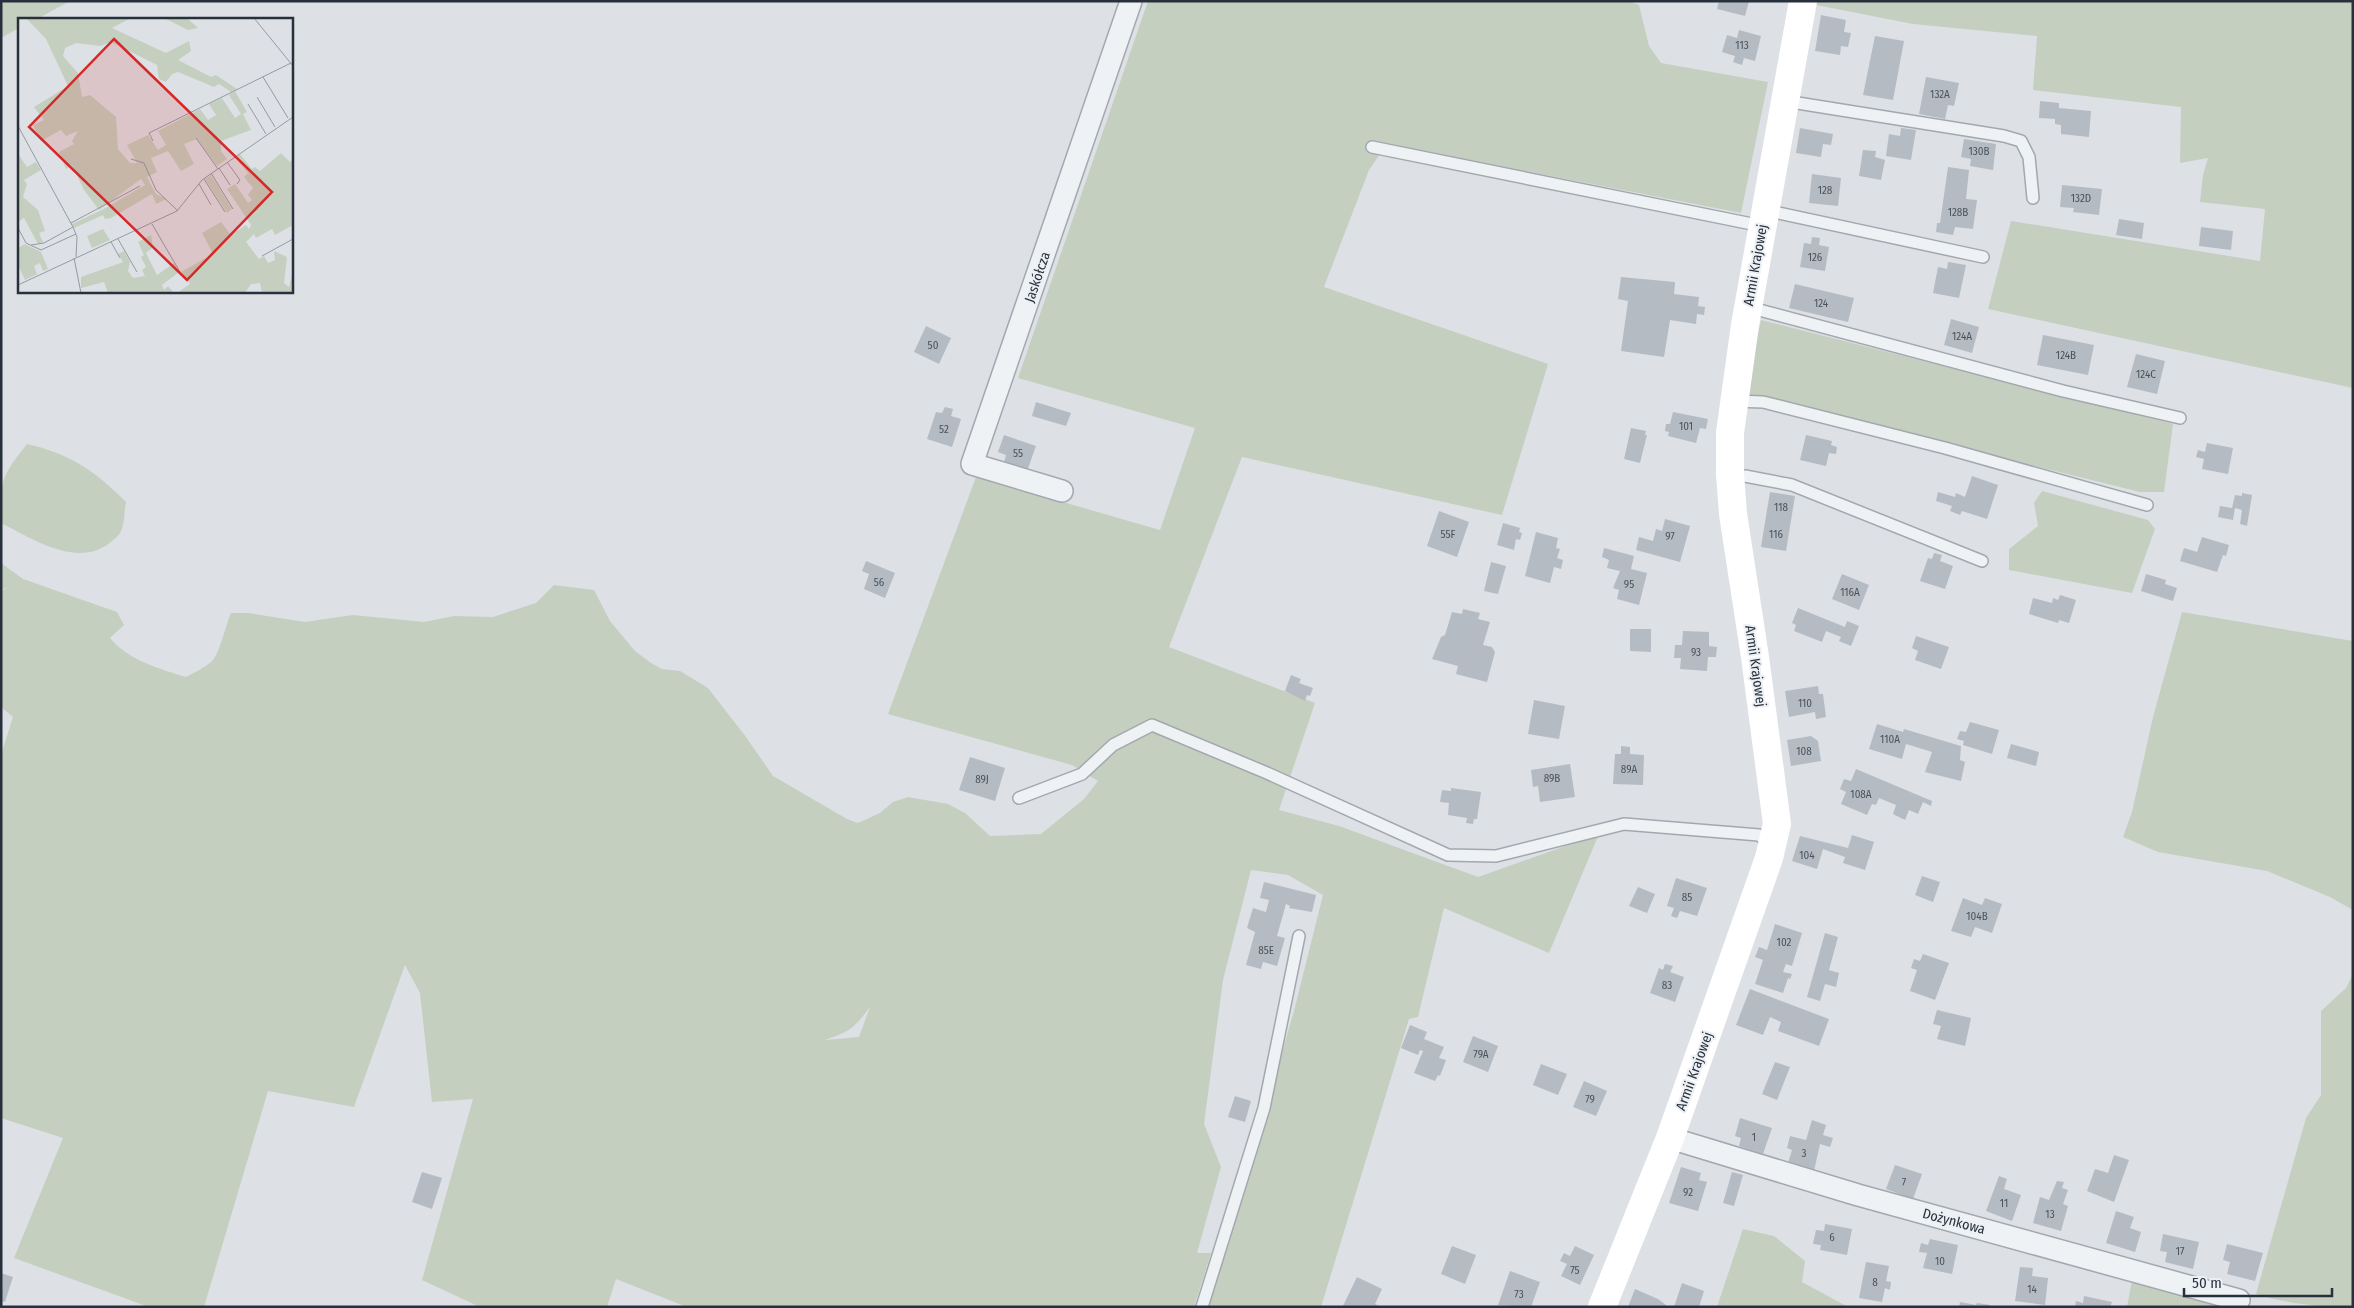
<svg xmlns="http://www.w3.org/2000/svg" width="2354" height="1308" font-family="'Fira Sans Condensed',sans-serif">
	<rect width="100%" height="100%" fill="#dde1e6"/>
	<g fill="#c4cfbf" fill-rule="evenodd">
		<polygon points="1,1 70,1 37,19 19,19 19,28 1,38"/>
		<path d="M1148,1H1628L1639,5L1649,46L1661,63L1768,82L1741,213L1387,144L1369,170L1324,287L1548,364L1502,515L1242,457L1169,647L1315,703L1279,810L1339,826L1478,877L1599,834L1549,953L1444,908L1418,1017L1409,1019L1321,1307H1208L1294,1011L1323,895L1288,875L1251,870L1223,980L1204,1124L1221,1167L1197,1253H1211L1194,1307H687L616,1279L607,1307H480L422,1280L473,1099L432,1102L420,993L405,965L354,1107L268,1091L204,1307H149L14,1258L63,1138L1,1118V755L13,717L1,707V591L10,586L1,590V563L23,579L117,612L124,625L110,638C128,660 160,669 186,677C194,673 204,668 211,662C220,654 225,627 231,613H248L305,622L353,615L424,622L454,616L493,617L536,603L554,585L594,590L610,621L635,651L651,663L662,669L680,671L708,688L746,737L773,776L847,819L858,823L880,813L893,802L908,797L948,804L965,813L990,836L1041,834L1084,799L1098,781L1072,765L888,714L976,477L1160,530L1195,428L1018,378ZM870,1007L859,1037L825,1040C851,1031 853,1029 870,1007Z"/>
		<polygon points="1812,1 2353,1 2353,388 1988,309 2011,221 2260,261 2265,209 2200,202 2203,175 2208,158 2180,163 2181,107 2033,90 2037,36 1913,24 1811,4"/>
		<polygon points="1761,320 2173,424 2164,492 2140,492 1745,394"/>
		<path d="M27,444C71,454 95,471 126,502C124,511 125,525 120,533C119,536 114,539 112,541C79,570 33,539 1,523C1,480 0,478 27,444Z"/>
		<polygon points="2042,491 2148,520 2155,529 2132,593 2009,570 2009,549 2038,526 2034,503"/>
		<polygon points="2182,612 2353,641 2353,910 2330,897 2267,871 2158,852 2123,837 2132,812 2153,717"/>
		<path d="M2353,974V1307C2321,1307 2287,1304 2256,1294L2306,1118L2321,1095V1011L2346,988Z"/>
		<polygon points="1743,1229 1774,1236 1805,1261 1802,1282 1848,1307 1717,1307"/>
		<polygon points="2132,1281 2227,1307 2127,1307"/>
	</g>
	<g fill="#b5bbc2">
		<polygon points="1719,1 1749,1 1745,16 1717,9"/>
		<polygon points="1821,15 1846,20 1844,32 1851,33 1848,47 1841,46 1840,55 1815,51"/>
		<polygon points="1739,30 1761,36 1755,61 1744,58 1742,65 1733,62 1735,56 1722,52 1727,35 1737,38"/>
		<polygon points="1875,36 1904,41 1893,100 1863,95"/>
		<polygon points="1926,77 1959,83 1954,106 1948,105 1945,119 1919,114"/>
		<polygon points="2040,101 2059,103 2059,108 2091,111 2089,137 2061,134 2061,125 2055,124 2055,119 2039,118"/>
		<polygon points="1800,128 1833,134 1831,145 1823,144 1821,157 1796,153"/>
		<polygon points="1901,128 1916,130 1911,160 1886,156 1889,134 1900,136"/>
		<polygon points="1964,139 1996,144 1993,170 1970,166 1971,159 1961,157"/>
		<polygon points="1863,150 1876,151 1875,157 1885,160 1881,180 1859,176"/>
		<polygon points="1948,167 1969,170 1966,199 1977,200 1973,229 1955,227 1953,235 1936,232 1937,223 1940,223"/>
		<polygon points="1812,174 1841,178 1838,206 1809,203"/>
		<polygon points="2062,185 2102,189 2099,215 2073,212 2074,208 2060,207"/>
		<polygon points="2119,219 2144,223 2142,239 2116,235"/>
		<polygon points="2201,227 2233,231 2231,250 2199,246"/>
		<polygon points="1812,237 1820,238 1819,245 1829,247 1825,271 1800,267 1804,243 1811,244"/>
		<polygon points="1948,262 1966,265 1959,298 1933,293 1938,267 1947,269"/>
		<polygon points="1621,277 1675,282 1674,294 1699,297 1698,306 1705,307 1704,315 1697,314 1696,324 1670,320 1664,357 1621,351 1628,301 1618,299"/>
		<polygon points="1795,284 1854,298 1848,322 1789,308"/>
		<polygon points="1951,319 1979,327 1972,353 1944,345"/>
		<polygon points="926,326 951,338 939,364 914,352"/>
		<polygon points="2043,335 2094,345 2088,375 2037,365"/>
		<polygon points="2136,354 2165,361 2157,394 2127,387"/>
		<polygon points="1036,402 1071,413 1066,426 1032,416"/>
		<polygon points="945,407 953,409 951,416 961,419 952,447 927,439 936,412 942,413"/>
		<polygon points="1673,412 1708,419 1706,429 1700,428 1696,443 1668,436 1669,432 1665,431 1666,424 1670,424"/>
		<polygon points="1631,428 1646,431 1645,435 1647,435 1640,463 1624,459"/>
		<polygon points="1004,435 1036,446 1026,474 1003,466 1006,455 998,452"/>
		<polygon points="1806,435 1832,441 1831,445 1837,447 1836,454 1829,453 1826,466 1800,460"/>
		<polygon points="2207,443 2233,448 2228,474 2202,469 2204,459 2196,457 2198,450 2205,452"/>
		<polygon points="1972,476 1998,485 1987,519 1962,511 1960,515 1950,511 1952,506 1936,501 1938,492 1955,497 1956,493 1965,497"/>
		<polygon points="1770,492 1795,496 1786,551 1761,547"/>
		<polygon points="2242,493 2252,495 2247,526 2240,524 2242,510 2235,508 2233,520 2218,517 2220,506 2232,508 2235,495 2242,496"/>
		<polygon points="1439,511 1469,522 1457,557 1427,546"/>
		<polygon points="1665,519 1690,526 1680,562 1636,550 1639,537 1653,541 1656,529 1662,531"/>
		<polygon points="1503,523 1520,528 1519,532 1522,533 1520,540 1516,539 1514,550 1497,545"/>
		<polygon points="1536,532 1558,538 1556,548 1560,549 1557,558 1563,560 1561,569 1554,567 1550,583 1525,576"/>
		<polygon points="2202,537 2229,545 2226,556 2223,555 2217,572 2180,561 2184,548 2197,552"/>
		<polygon points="1604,548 1634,556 1631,569 1647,573 1639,605 1617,599 1619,590 1613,588 1620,571 1607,568 1609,560 1602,557"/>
		<polygon points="1934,553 1942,555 1940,561 1953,566 1945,589 1920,581 1928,558 1932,559"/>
		<polygon points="866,561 895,573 885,598 864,589 869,574 862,571"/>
		<polygon points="1491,562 1506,566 1498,594 1484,591"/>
		<polygon points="1842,574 1869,585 1859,610 1832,599"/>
		<polygon points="2146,574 2166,580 2165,584 2177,588 2173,601 2141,591"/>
		<polygon points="2060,595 2076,600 2069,623 2059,620 2058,623 2029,614 2033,598 2052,603 2053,598 2058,600"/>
		<polygon points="1798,608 1845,627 1847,621 1859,626 1851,646 1839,641 1841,637 1826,631 1822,642 1794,631 1796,625 1792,623"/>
		<polygon points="1463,609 1480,613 1478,619 1490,622 1483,645 1492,647 1495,652 1487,682 1456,674 1458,666 1432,659 1441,637 1445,635 1452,612 1462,614"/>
		<polygon points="1630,629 1651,629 1651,652 1630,651"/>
		<polygon points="1683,631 1709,632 1709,646 1717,647 1716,657 1708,657 1707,671 1680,669 1681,658 1674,658 1675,645 1682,645"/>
		<polygon points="1916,636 1949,647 1941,669 1915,660 1918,651 1912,648"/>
		<polygon points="1291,675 1301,679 1299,683 1313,688 1310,696 1307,695 1305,701 1285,691"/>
		<polygon points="1818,686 1819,694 1823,694 1826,717 1816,719 1815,712 1789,717 1785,691"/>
		<polygon points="1534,700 1565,706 1559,739 1528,734"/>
		<polygon points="1970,722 1999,730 1992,754 1963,745 1964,741 1957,739 1960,731 1966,732"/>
		<polygon points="1877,724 1903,732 1904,729 1961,746 1960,760 1965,762 1961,781 1925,772 1932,752 1906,744 1902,759 1869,749"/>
		<polygon points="1811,736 1818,741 1821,761 1791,766 1787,740"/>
		<polygon points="2011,744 2039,752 2036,766 2007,758"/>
		<polygon points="1621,746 1630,747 1630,754 1644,755 1643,785 1613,784 1615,754 1621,754"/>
		<polygon points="970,757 1005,768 995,801 959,790"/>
		<polygon points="1570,764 1575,797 1540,802 1538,786 1533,787 1531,770"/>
		<polygon points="1856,769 1932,801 1931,806 1923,802 1918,814 1909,810 1905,820 1893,814 1896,805 1879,798 1876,805 1872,804 1867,815 1841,804 1846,792 1840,789 1844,779 1851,781"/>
		<polygon points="1451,788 1481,792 1477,819 1474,819 1473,824 1466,823 1467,818 1448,815 1449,803 1440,802 1442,790 1451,791"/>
		<polygon points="1852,835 1874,842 1865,870 1843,863 1845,857 1823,849 1817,869 1792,861 1800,836 1848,848"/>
		<polygon points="1922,876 1940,882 1933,902 1915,895"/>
		<polygon points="1676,878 1707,888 1697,916 1680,911 1677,918 1671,916 1674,908 1667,906"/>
		<polygon points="1264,882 1316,895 1312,912 1289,908 1290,906 1286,904 1277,936 1285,938 1277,966 1263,962 1261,969 1246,965 1255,932 1247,928 1253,908 1266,912 1269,900 1260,898"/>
		<polygon points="1638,887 1655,894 1647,913 1629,906"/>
		<polygon points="1963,898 1982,905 1985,898 2002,904 1992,933 1975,927 1971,937 1951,931"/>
		<polygon points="1775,924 1802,933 1792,966 1786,964 1783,972 1792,974 1790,979 1788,978 1783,993 1755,984 1763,960 1755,957 1759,947 1767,950"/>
		<polygon points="1825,933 1838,937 1829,970 1839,973 1836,987 1825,984 1820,1001 1807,997"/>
		<polygon points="1923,954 1949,963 1935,1000 1910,991 1917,970 1911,968 1914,959 1920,961"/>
		<polygon points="1665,964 1673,966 1670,972 1684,977 1675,1002 1650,993 1659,968 1663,970"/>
		<polygon points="1750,989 1829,1019 1819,1046 1778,1031 1781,1022 1770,1017 1763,1035 1736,1025"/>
		<polygon points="1937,1010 1971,1018 1965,1046 1937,1039 1941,1026 1933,1024"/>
		<polygon points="1410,1025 1427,1032 1424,1039 1444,1047 1439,1058 1446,1060 1440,1076 1438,1075 1435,1081 1414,1073 1423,1051 1420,1050 1418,1055 1401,1048"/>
		<polygon points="1473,1036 1498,1046 1488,1072 1463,1062"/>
		<polygon points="1775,1062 1790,1067 1777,1100 1762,1094"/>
		<polygon points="1541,1064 1567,1074 1558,1095 1533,1085"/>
		<polygon points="1584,1081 1607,1091 1596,1116 1573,1107"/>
		<polygon points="1235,1096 1251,1101 1245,1122 1228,1117"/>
		<polygon points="1740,1118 1772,1128 1763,1154 1739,1146 1741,1138 1735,1136"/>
		<polygon points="1812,1120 1826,1125 1823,1135 1833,1138 1830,1147 1820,1144 1814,1171 1788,1163 1792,1150 1787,1148 1790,1136 1806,1140"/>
		<polygon points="2114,1155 2129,1160 2114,1202 2087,1191 2095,1169 2108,1173"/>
		<polygon points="1895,1165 1922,1174 1913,1199 1886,1189"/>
		<polygon points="1681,1167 1701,1173 1699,1180 1707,1182 1698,1211 1669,1203"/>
		<polygon points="422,1172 442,1178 432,1209 412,1202"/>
		<polygon points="1732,1172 1743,1175 1734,1206 1723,1203"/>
		<polygon points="1999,1176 2007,1179 2004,1189 2021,1195 2012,1221 1986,1211"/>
		<polygon points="2057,1181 2064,1182 2062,1188 2068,1190 2063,1204 2068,1206 2061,1231 2033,1223 2040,1197 2049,1200"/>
		<polygon points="2116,1211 2134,1217 2130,1228 2141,1232 2135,1252 2106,1243"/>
		<polygon points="1825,1224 1852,1229 1847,1255 1820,1250 1821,1245 1813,1244 1816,1230 1824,1231"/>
		<polygon points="2163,1234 2199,1242 2193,1269 2165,1262 2167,1252 2160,1251"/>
		<polygon points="1930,1239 1958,1245 1952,1274 1923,1268 1927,1253 1919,1252 1921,1243 1928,1245"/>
		<polygon points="2227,1244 2263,1253 2255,1281 2227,1274 2230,1262 2223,1260"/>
		<polygon points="1452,1246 1476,1255 1465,1284 1441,1274"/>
		<polygon points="1575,1246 1594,1255 1580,1285 1561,1276 1567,1264 1560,1261 1564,1253 1570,1256"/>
		<polygon points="1866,1262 1889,1266 1886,1281 1891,1282 1890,1290 1885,1288 1882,1302 1859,1298"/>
		<polygon points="2020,1267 2033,1268 2032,1276 2048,1278 2045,1305 2015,1301"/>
		<polygon points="1510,1271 1540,1282 1531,1307 1498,1305"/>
		<polygon points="1,1273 13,1277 5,1302 1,1301"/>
		<polygon points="1357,1277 1382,1289 1375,1304 1381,1307 1343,1306"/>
		<polygon points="1682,1283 1704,1291 1699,1307 1674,1307"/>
		<polygon points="1635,1289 1658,1299 1666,1305 1665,1307 1628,1307"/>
		<polygon points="2084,1296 2112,1302 2110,1307 2075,1307 2076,1301 2083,1303"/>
		<polygon points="1960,1302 1976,1305 1977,1303 1990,1305 1990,1307 1959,1307"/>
	</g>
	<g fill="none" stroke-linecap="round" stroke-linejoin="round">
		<defs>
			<g id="lane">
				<polyline points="1785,101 2004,136 2021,141 2029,157 2033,198"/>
				<polyline points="1372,147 1762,226"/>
				<polyline points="1765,210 1983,257"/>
				<polyline points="1748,307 2063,391 2180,418"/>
				<polyline points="1734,401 1763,402 1945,448 2147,505"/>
				<polyline points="1730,480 1745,476 1792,485 1982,561"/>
				<polyline points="1019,798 1082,774 1113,745 1152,725 1267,773 1448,855 1496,856 1624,824 1759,835 1771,845"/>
				<polyline points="1202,1307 1264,1108 1299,936"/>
			</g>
			<g id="street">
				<polyline points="1062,491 972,464 1131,1"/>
				<polyline points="1670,1138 1858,1195 2239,1300"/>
			</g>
		</defs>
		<use href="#lane" stroke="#a3a8af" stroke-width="14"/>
		<use href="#street" stroke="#a3a8af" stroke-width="24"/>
		<use href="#lane" stroke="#eff2f5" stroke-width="11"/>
		<use href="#street" stroke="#eff2f5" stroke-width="21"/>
		<polyline stroke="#fff" stroke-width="28" points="1602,1307 1670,1138 1769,858 1777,824 1755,657 1733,514 1730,474 1730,433 1745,325 1803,1"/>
	</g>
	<g text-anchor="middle" stroke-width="4" stroke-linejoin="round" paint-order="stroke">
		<g font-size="11" fill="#4b535d">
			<text x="1742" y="49">113</text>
			<text x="1940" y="98">132A</text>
			<text x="1979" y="155">130B</text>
			<text x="1825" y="194">128</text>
			<text x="2081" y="202">132D</text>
			<text x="1958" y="216">128B</text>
			<text x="1815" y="261">126</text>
			<text x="1821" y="307">124</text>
			<text x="1962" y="340">124A</text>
			<text x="933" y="349">50</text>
			<text x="2066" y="359">124B</text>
			<text x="2146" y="378">124C</text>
			<text x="1686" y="430">101</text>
			<text x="944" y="433">52</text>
			<text x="1018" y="457">55</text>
			<text x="1781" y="511">118</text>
			<text x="1448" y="538">55F</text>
			<text x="1776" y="538">116</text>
			<text x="1670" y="540">97</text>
			<text x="879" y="586">56</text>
			<text x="1629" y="588">95</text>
			<text x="1850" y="596">116A</text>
			<text x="1696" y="656">93</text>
			<text x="1805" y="707">110</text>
			<text x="1890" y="743">110A</text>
			<text x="1804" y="755">108</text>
			<text x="1629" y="773">89A</text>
			<text x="1552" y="782">89B</text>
			<text x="982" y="783">89J</text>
			<text x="1861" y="798">108A</text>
			<text x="1807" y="859">104</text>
			<text x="1687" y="901">85</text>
			<text x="1977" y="920">104B</text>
			<text x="1784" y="946">102</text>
			<text x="1266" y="954">85E</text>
			<text x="1667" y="989">83</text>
			<text x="1481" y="1058">79A</text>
			<text x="1590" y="1103">79</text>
			<text x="1754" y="1141">1</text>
			<text x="1804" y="1157">3</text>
			<text x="1904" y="1186">7</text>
			<text x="1688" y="1196">92</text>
			<text x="2004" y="1207">11</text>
			<text x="2050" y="1218">13</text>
			<text x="1832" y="1241">6</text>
			<text x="2180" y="1255">17</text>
			<text x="1940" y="1265">10</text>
			<text x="1575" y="1274">75</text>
			<text x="1875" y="1286">8</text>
			<text x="2032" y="1293">14</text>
			<text x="1519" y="1298">73</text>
		</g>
		<g font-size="14" fill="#28303b" stroke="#ecf0f4">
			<text transform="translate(1755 265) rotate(-80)" y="5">Armii Krajowej</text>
			<text transform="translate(1037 277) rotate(-71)" y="5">Jaskółcza</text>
			<text transform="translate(1756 666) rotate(82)" y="5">Armii Krajowej</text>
			<text transform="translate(1694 1071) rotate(-70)" y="5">Armii Krajowej</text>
			<text transform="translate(1954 1221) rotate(15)" y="5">Dożynkowa</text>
		</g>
	</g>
	<g transform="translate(18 18)">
		<rect width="275" height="275" fill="#dde1e6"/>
		<path d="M8,0H113L94,10L148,35L171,23L173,33L160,42L193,59L198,57L219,71L213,74L201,66L196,69L160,54L154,56L148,64L141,61L139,47L93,24L82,28L58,25L47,30L45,38L60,55L64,79L72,77L98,99L100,131L112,145H119L109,127L130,117L140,132L148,127L140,113L182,91L190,102L198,97L191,86L204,80L217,100L223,96L211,77L217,73L229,94L225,96L233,112L203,123V133L209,141L199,148L179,121L166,126L176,146L163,153L150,133L133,140L139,154L129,159L138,176L149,181L138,186L134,176L93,200L87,201L85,197L56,210L54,206L84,192L127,167L123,161L81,192L66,172L54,147L48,151L41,134L56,126L54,123L60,113L48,118L43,112L23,123L15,107L26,102L16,89L50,68L28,21ZM146,0H169L180,10L170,12ZM263,135L272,144L275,141V207L257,217L254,211L238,220L236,216L228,224L241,241L246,238L250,245L257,242L256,233L269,239L266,265L271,269L275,253V275H244L242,265L233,266L227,275H159L172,266L163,254L195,236L184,215L203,204L213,217L228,207L231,211L233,207L209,171L217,166L230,185L234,182L230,177L235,170L226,159L230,155L217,139L222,136L234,151L237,149L242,153ZM0,136L9,149L18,144L23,152L6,162L9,166L5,179L20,192L27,213L21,215L25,224L20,226L6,200L0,204ZM193,157L214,191L209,195L187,161ZM85,211L92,222L74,230L69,218ZM133,217L135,229L128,235L139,257L156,245L161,254L144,267L146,272L150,268L156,275H90L86,264L63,270V259L105,244L100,236L106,233L112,244L110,253L115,260L127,258L124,252L128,249L123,239L126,237L120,224ZM7,226L23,234L30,251L25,253L22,245L16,248L19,256L7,262L0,247V230Z" fill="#c4cfbf"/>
		<path fill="none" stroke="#959aa2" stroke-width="1" d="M236,0L275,48M245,59L270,100M239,79L257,109M230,86L248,116M0,108L55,209L59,219L58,239M178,120L200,151M135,123L131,115L273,45M113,141L126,145L138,172L160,193M209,144L222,162L219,166M201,150L212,167M193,155L215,191M186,161L207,194M181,166L193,187M53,205L122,168M134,206L162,254M0,210L8,225L23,232L58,216M100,221L119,254M93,224L102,240M13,227L26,225L55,209M244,238L275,221M56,240L63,275M0,267L159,193L184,162L275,99"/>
		<path fill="#d62828" fill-opacity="0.15" stroke="#d62828" stroke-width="2.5" d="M96,21L254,174L169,262L11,109Z"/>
		<rect width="275" height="275" fill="none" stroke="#28303b" stroke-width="2.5"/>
	</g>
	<rect width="2354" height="1308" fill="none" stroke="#28303b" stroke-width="5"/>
	<path d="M2184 1288v8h148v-8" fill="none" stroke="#28303b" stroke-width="2.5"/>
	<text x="2192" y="1288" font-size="15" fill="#28303b" stroke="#ecf0f4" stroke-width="4" paint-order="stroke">50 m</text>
</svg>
